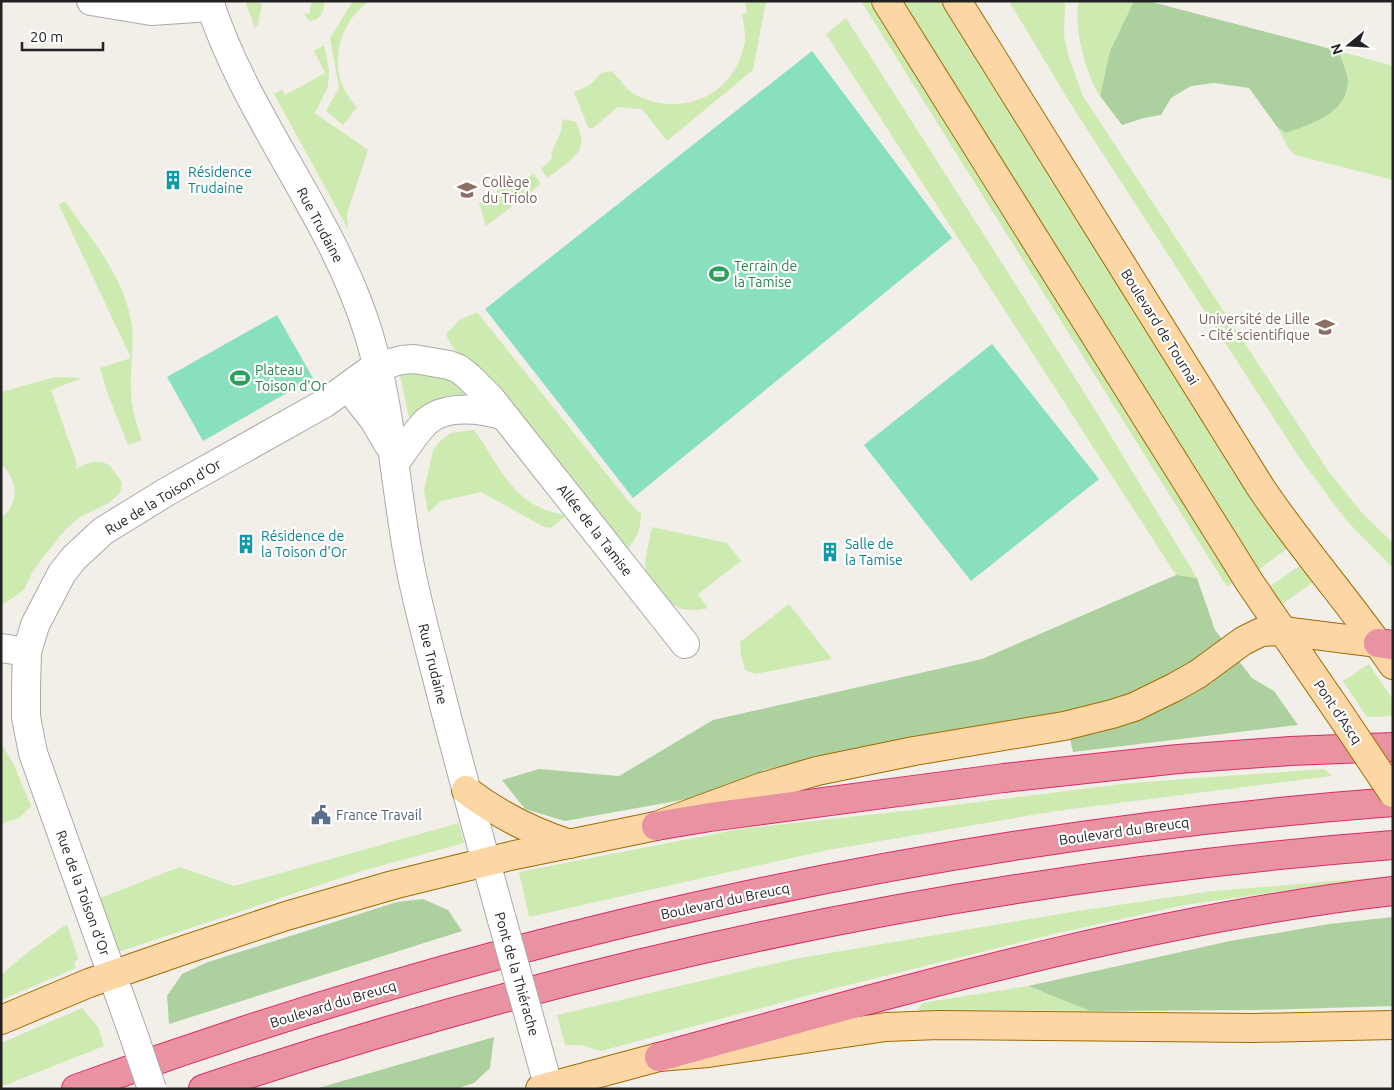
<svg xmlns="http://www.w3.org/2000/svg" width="1394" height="1090" font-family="Ubuntu,sans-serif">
	<rect width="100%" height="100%" fill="#f2efe9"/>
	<g fill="#cdebb0">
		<polygon points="245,1 255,1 262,4 258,25 255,28"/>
		<path d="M312,1H325C323,12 321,21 309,21L304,13L309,14Z"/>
		<path d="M353,1H369C335,26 326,75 357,107L343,125L326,111L339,88L330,38Z"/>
		<path d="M745,1H768L765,6L753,70L667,141L642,109L618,107L592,129L588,127L574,92L590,85L601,73L612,71C619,78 627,91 636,95C684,119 736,94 745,41C746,33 743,22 742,14L747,13Z"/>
		<polygon points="861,1 869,1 1165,469 1234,582 1227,587"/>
		<polygon points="900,1 941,1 1289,547 1257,571"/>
		<polygon points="1009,1 1065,1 1064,36 1069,58 1083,96 1329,472 1362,513 1393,543 1393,568 1346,520 1299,457 1072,106"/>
		<path d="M1079,1H1134L1110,51L1100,96C1086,75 1073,27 1079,1Z"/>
		<polygon points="846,18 1089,400 1197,578 1176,575 826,34"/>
		<polygon points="324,45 329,70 328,87 315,113 368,150 347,213 348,229 274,94 282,90 285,95 325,73 314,51"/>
		<path d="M1339,51L1393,66V180L1295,155L1287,146L1278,128L1286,133C1310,124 1347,115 1348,81C1348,74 1341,59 1339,51Z"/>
		<path d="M563,119L576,122C578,129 583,137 581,145C580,156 556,171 547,178L541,169L553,157L551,154L561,131Z"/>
		<polygon points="534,174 541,184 486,226 479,203 505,186 520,181"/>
		<path d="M65,201C90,237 123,276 131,320C135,344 130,365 131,389C131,407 136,423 142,440L128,445L107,392L100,368L131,358L59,205Z"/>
		<path d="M477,312L629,502L641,514C641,528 636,541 626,550L474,365C461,356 451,350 446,334L459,320Z"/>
		<polygon points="399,370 451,375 472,395 411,427"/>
		<path d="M55,377L82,378L51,390L77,464L75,469L91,462H103L110,466L120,479L122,484L120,493L109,503L80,517L66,529L43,557L32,573L24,590L1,606V518C21,503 17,479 1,464V392Z"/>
		<path d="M474,430L478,435C502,472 517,509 567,515L551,528L544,527L481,492L441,501L428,513L424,490L433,450L441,440L451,433Z"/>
		<path d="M652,527L727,543L741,561L698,594L708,608C677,616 665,600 646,579L645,561Z"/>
		<polygon points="1301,565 1314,582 1279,606 1267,588"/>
		<polygon points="789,604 832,659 755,674 745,670 741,655 740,642"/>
		<polygon points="1369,664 1393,700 1393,716 1367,717 1343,681"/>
		<polygon points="1,743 13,763 31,806 19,818 1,824"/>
		<polygon points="1324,769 1332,776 1056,811 828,850 529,917 519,872 740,829 922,809 1131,783"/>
		<polygon points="459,823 464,843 362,871 118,952 100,898 180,867 234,886"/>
		<polygon points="1384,877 1185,905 1058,933 828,990 601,1051 581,1045 565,1045 557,1015 794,959 1071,912 1213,891"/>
		<polygon points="67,924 78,958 74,964 76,968 1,1000 1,975 28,952"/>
		<polygon points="1028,986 1090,1011 1000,1010 920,1012 918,1009 922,1003"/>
		<polygon points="82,1008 98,1027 104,1046 1,1087 1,1043"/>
	</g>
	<g fill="#add19e">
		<path d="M1134,1H1148L1339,51C1341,59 1348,74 1348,81C1347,115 1310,124 1286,133L1278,128L1249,88L1214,83L1191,86L1171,98L1161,115L1144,118L1122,125L1100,96L1110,51Z"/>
		<polygon points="1176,575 1197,578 1215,630 1252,678 1274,691 1298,725 1073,752 1064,713 894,743 764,770 715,794 565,821 525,809 502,780 539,769 619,776 713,720 982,659"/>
		<polygon points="423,899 448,910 462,931 169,1024 167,996 182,974 208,962 397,902"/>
		<polygon points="1393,917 1393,1006 1259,1010 1090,1011 1028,986 1230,941 1329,924"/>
		<polygon points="494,1037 490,1068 474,1083 456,1089 315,1089"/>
	</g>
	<g fill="#88e0be">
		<polygon points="812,51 952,238 633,498 485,309"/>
		<polygon points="277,315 313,378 203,441 167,377"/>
		<polygon points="992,344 1099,479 971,581 864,445"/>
	</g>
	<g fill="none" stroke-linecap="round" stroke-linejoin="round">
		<defs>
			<g id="minor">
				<polyline points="91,1 151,11 211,7"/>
				<path d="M209,1C247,119 333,216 369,335C392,411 395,489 410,566C417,601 426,636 435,670C456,754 479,837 502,920"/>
				<polyline points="349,388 374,420 388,444"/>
				<path d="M395,463C405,449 414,434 426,422C445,404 482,409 504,416"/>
				<polyline points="1,648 27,652"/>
				<polyline points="532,1027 549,1089"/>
				<polyline points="134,1036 33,753 26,717 26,686 27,652 35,625 62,573 74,558 103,531 168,491 325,403 369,371 394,362 402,360 414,359 449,365 459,369 468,376 491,399 685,644"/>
			</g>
			<g id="major">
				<polyline points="886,1 1250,583 1346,723"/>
				<path d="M957,1L1261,488C1302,549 1351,604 1393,665"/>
				<path d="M466,790C497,814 533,832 570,844"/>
				<polyline points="1,1020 89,983 181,951 286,916 393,885 510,856 656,826 762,787 817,771 914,751 1064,726 1112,714 1134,707 1175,687 1198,674 1243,641 1261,632 1283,631 1378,643"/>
				<polyline points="540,1089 659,1057 708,1053 886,1027 939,1025 1253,1028 1393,1025"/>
			</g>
			<g id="highway">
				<polyline points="1378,643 1393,645"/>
				<polyline points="656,826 710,817 1004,778 1178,759 1290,751 1393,747"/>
				<path d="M659,1057C901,991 1143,920 1393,891"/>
				<path d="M76,1089C498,934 944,836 1393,802"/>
				<path d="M203,1089C588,960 988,876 1393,845"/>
			</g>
		</defs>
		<use href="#minor" stroke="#a9a9a9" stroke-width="30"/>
		<use href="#major" stroke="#a06b00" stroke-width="30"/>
		<use href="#highway" stroke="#dc2a67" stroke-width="30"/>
		<use href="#minor" stroke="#fff" stroke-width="28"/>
		<use href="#major" stroke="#fcd6a4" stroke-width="28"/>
		<use href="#highway" stroke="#e892a2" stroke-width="28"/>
		<defs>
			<g id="minor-bridge">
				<polyline points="502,920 532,1027"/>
				<polyline points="134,1036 152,1089"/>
			</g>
			<polyline id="major-bridge" points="1346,723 1393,793"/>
		</defs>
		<use href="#minor-bridge" stroke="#a9a9a9" stroke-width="30" stroke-linecap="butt"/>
		<use href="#major-bridge" stroke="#a06b00" stroke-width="30" stroke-linecap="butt"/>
		<use href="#minor-bridge" stroke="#fff" stroke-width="28"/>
		<use href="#major-bridge" stroke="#fcd6a4" stroke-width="28"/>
	</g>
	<defs>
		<symbol id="building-bare" viewBox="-9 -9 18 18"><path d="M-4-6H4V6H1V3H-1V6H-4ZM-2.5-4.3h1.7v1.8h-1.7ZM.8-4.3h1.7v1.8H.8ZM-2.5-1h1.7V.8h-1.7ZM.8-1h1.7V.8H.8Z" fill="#0f9aa8" stroke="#fff" stroke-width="2.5" paint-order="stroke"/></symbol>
		<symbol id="school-bare" viewBox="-9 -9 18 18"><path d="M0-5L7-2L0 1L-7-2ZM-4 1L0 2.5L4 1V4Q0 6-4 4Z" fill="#8d6e63" stroke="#fff" stroke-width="2.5" paint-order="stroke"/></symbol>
		<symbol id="stadium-bare" viewBox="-9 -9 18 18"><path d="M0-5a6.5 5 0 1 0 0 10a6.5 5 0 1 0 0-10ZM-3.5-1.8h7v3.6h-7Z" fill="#2e9e5b" stroke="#fff" stroke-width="2.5" paint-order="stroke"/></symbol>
		<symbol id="university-bare" viewBox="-9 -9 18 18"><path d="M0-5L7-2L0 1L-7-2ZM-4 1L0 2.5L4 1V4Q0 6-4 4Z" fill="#8d6e63" stroke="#fff" stroke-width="2.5" paint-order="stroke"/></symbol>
		<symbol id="civic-bare" viewBox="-9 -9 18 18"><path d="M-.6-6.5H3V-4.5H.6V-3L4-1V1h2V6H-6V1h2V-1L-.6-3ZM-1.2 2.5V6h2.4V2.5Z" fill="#5c6f8a" stroke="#fff" stroke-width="2.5" paint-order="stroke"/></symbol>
	</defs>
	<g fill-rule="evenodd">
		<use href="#building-bare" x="159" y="166" width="28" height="28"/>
		<use href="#school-bare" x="453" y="176" width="28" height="28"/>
		<use href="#stadium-bare" x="705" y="260" width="28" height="28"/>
		<use href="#university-bare" x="1311" y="313" width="28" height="28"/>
		<use href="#stadium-bare" x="226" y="364" width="28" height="28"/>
		<use href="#building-bare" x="232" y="530" width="28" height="28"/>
		<use href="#building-bare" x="816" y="538" width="28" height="28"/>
		<use href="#civic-bare" x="307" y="801" width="28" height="28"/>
	</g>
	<g text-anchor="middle" stroke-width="4.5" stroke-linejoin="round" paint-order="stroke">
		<g font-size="14" fill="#0d838f" stroke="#fff" text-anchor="start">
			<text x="188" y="177">Résidence<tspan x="188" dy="16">Trudaine</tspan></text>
			<text x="261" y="541">Résidence de<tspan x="261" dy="16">la Toison d'Or</tspan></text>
			<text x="845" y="549">Salle de<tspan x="845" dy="16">la Tamise</tspan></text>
		</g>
		<g font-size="14" fill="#785e54" stroke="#fff" text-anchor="start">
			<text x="482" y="187">Collège<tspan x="482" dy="16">du Triolo</tspan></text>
			<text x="1310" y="324" text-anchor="end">Université de Lille<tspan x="1310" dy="16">‐ Cité scientifique</tspan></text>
		</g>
		<g font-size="14" fill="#222" stroke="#fff">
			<text transform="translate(320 225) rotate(62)" y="5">Rue Trudaine</text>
			<text transform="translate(1160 327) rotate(58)" y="5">Boulevard de Tournai</text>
			<text transform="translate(163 497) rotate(-31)" y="5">Rue de la Toison d'Or</text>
			<text transform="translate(595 530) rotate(52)" y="5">Allée de la Tamise</text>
			<text transform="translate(433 664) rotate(76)" y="5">Rue Trudaine</text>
			<text transform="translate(1338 712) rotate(56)" y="5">Pont d'Ascq</text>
			<text transform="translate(1124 831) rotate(-8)" y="5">Boulevard du Breucq</text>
			<text transform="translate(83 893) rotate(70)" y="5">Rue de la Toison d'Or</text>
			<text transform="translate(725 901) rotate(-12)" y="5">Boulevard du Breucq</text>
			<text transform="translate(517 974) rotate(74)" y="5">Pont de la Thiérache</text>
			<text transform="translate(333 1004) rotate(-17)" y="5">Boulevard du Breucq</text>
		</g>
		<g font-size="14" fill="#27864d" stroke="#fff" text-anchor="start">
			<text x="734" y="271">Terrain de<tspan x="734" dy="16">la Tamise</tspan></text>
			<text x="255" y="375">Plateau<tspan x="255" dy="16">Toison d'Or</tspan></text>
		</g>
		<g font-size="14" fill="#4e5e75" stroke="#fff" text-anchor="start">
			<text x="336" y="820">France Travail</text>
		</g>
	</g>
	<rect width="1394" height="1090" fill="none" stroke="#222222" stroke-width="5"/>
	<g transform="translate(1349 45) rotate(252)" stroke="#ffffff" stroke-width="4" paint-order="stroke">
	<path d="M0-4L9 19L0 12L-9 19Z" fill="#222222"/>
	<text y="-8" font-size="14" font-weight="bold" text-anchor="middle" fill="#222222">N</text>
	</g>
	<path d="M22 42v8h81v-8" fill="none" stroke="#222222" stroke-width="2.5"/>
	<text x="30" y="42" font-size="15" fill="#222222" stroke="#ffffff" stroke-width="4" paint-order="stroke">20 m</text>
</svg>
